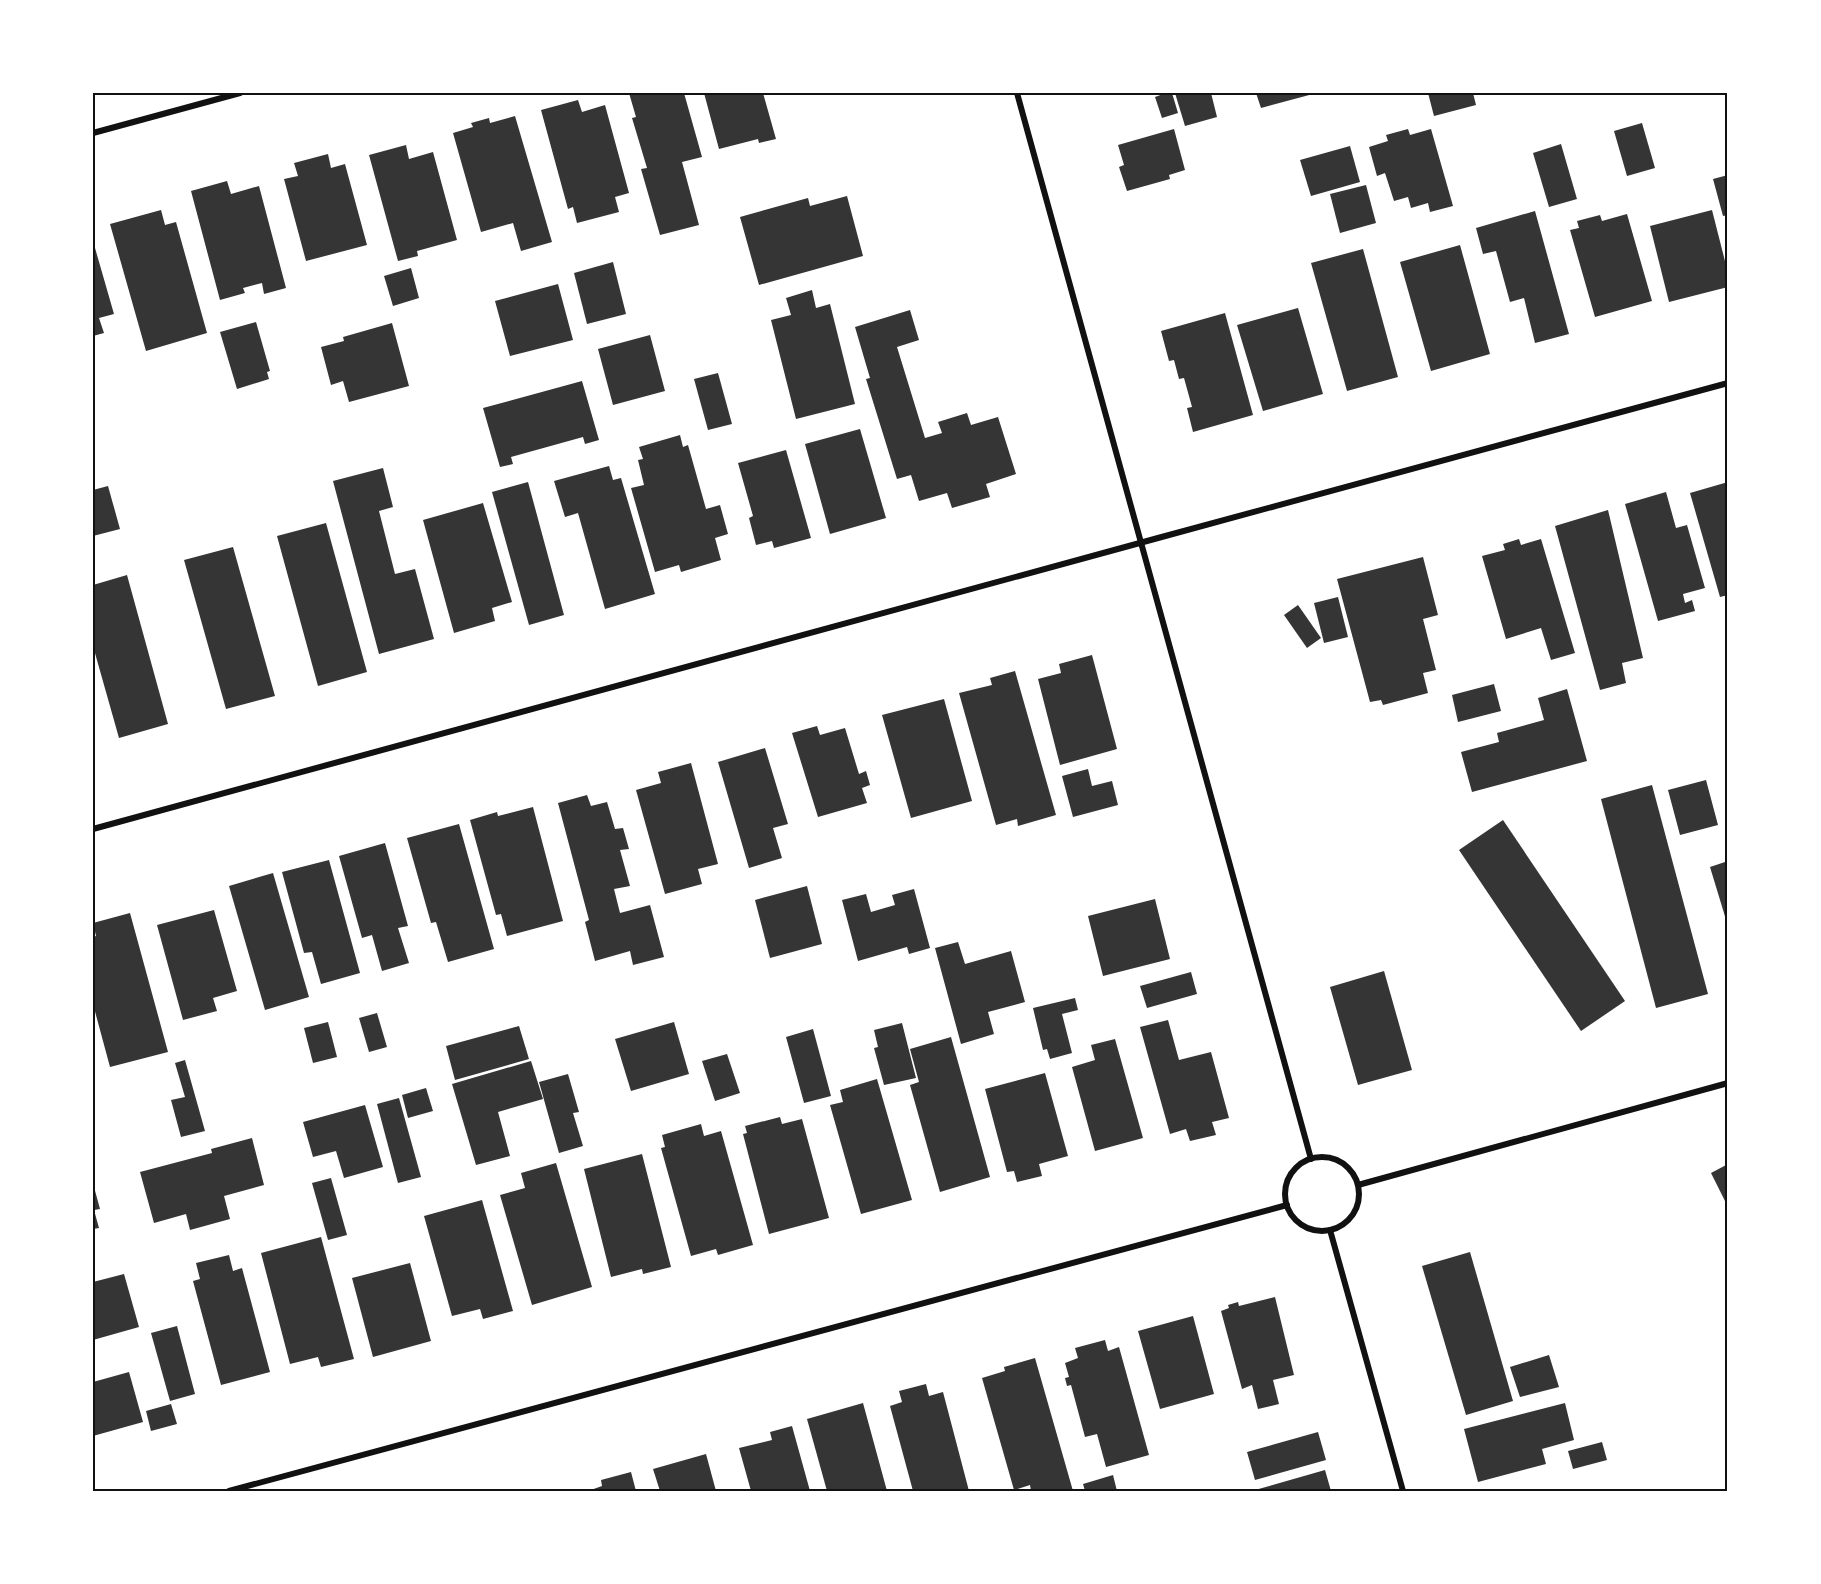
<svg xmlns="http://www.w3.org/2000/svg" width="1821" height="1584" font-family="Inter,sans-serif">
	<rect width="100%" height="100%" fill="#fff"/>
	<g fill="#353535">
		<polygon points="629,93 684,93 702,157 682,162 699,225 660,235 641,169 647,168 632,118 636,117"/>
		<polygon points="704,93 763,93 776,139 759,143 758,139 719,149"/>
		<polygon points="1166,93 1172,93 1178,113 1162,118 1155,97"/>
		<polygon points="1175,93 1211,93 1217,117 1185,126"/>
		<polygon points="1256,93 1313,93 1313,94 1261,108"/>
		<polygon points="1428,93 1473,93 1476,105 1434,116"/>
		<polygon points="578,100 582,112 605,105 629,193 615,197 619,212 577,223 573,207 568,209 541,110"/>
		<polygon points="515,116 552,242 521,251 513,223 481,232 453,133 473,127 471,123 489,118 490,123"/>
		<polygon points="1642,123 1655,168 1627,176 1614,131"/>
		<polygon points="1174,129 1185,170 1169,175 1170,179 1127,191 1119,167 1124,165 1118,145"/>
		<polygon points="1408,129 1410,135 1431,129 1453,206 1430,212 1428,203 1411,208 1408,197 1394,201 1385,173 1377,176 1369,147 1388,141 1386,135"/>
		<polygon points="1561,144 1577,199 1549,207 1533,153"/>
		<polygon points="406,145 409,159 433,152 457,240 417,251 418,256 398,261 369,155"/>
		<polygon points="1350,146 1360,182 1311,196 1300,160"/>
		<polygon points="328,154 331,168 345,164 367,245 306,261 284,179 298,176 294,163"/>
		<polygon points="1728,175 1728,215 1723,216 1713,179"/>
		<polygon points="227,181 231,194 259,186 286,288 264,294 262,283 243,288 245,293 220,300 191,191"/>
		<polygon points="1366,185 1376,223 1340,233 1330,194"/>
		<polygon points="847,196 863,256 759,285 740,217 808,198 810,206"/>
		<polygon points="161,210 165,225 176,222 207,333 146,351 110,224"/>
		<polygon points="1712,210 1728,273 1728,287 1669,302 1650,226"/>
		<polygon points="1535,211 1569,334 1535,343 1524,298 1510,302 1496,251 1483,254 1476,228"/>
		<polygon points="1627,214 1652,301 1595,317 1570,230 1579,228 1577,221 1600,215 1602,221"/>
		<polygon points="93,241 114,314 99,318 104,333 93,336"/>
		<polygon points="1460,245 1490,354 1431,371 1400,262"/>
		<polygon points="1363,249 1398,377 1347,391 1311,263"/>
		<polygon points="613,262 626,314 587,324 574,273"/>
		<polygon points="411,268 419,298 393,306 384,276"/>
		<polygon points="558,284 573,340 510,356 495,301"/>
		<polygon points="812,290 816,308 830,304 855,404 796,419 771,320 791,315 786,298"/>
		<polygon points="1298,308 1323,394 1263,411 1237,325"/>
		<polygon points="910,310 919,340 897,347 925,438 942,433 938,422 967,413 971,425 998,417 1016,474 986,484 990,497 952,508 947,493 919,501 911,475 897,479 866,379 870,378 855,327"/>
		<polygon points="1225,313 1253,415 1193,432 1187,408 1192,407 1184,378 1179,379 1174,360 1169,361 1161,331"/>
		<polygon points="256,322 270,371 267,372 269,379 237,389 220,332"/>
		<polygon points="392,323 409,386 349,402 343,381 331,385 321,347 344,341 343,337"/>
		<polygon points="650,335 665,391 613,405 598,349"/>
		<polygon points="718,373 732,424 708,430 694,379"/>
		<polygon points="582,381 599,440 585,444 583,437 511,457 513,464 500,467 483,408"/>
		<polygon points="860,429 886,518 830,534 805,444"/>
		<polygon points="680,435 683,447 688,445 706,509 720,505 728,534 715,538 721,560 681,572 679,565 655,572 631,488 644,485 638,460 643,459 639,447"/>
		<polygon points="786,450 811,538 774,548 772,541 756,545 749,518 753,516 738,463"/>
		<polygon points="609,466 613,480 621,478 655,594 605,609 578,513 565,517 554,481"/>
		<polygon points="383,468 393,507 379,511 395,574 415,569 434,639 379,654 333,481"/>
		<polygon points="528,482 564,615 529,625 492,492"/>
		<polygon points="1728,482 1728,595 1720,597 1690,493"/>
		<polygon points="108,486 120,529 93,536 93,490"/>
		<polygon points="1666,492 1676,528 1687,525 1705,588 1683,594 1685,603 1692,600 1695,611 1658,621 1625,504"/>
		<polygon points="483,503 512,602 492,608 495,621 454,633 423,520"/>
		<polygon points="1608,510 1643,658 1622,663 1626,683 1600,690 1555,526"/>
		<polygon points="326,523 367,672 318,686 277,536"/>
		<polygon points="1519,539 1521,545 1541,539 1575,653 1551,660 1541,628 1506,639 1482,556 1505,550 1503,544"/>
		<polygon points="233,547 275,696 226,709 184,560"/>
		<polygon points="1423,557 1438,615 1423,619 1436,670 1423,673 1428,693 1383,705 1381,700 1370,702 1337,579"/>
		<polygon points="127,575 168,724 119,738 93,646 93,585"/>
		<polygon points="1338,597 1348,637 1324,643 1314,603"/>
		<polygon points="1298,605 1321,638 1307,648 1284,615"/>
		<polygon points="1092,655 1117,749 1060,765 1038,679 1061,673 1059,664"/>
		<polygon points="1015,671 1056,815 1018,826 1017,819 996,825 959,693 992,685 990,678"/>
		<polygon points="1494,684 1501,711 1458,722 1452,695"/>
		<polygon points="1567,689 1587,761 1472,792 1461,752 1499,742 1497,733 1544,720 1538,698"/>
		<polygon points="944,699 972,801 911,818 882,715"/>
		<polygon points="817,726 820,735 845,728 859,774 866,771 870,785 862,788 867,803 818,817 792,733"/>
		<polygon points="765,748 788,824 773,828 782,858 749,868 718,762"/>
		<polygon points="691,763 718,864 698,869 702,884 665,894 636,790 661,783 658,772"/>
		<polygon points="1088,769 1092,786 1112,781 1118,805 1073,817 1062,776"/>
		<polygon points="1706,780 1718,825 1680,835 1668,790"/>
		<polygon points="1652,785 1708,994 1656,1008 1601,799"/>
		<polygon points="587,795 591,806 607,802 615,829 623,828 629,849 620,850 630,886 614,889 620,913 650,905 664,957 633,965 630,951 595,961 585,922 589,920 558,803"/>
		<polygon points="533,807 563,921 507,936 501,914 496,915 470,820 497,812 498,816"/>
		<polygon points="1503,820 1625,1001 1581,1031 1459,850"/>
		<polygon points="459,824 494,949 448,962 436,922 431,923 407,838"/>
		<polygon points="385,843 408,926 398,928 409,963 382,971 372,935 362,938 339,856"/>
		<polygon points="329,860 360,973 321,984 312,952 304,953 282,872"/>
		<polygon points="1728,861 1728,923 1727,923 1710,867"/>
		<polygon points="273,873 309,997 265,1010 229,886"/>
		<polygon points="807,886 822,944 770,958 755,900"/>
		<polygon points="914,889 930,948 909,954 907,947 858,961 842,900 866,894 871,912 895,905 892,895"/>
		<polygon points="1155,899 1170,959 1103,976 1088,916"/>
		<polygon points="214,910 237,991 213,998 217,1011 183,1020 157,925"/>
		<polygon points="130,913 168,1052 110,1067 93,1004 93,937 96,936 93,923"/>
		<polygon points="958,942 965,964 1011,951 1025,1002 988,1012 994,1034 961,1044 935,948"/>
		<polygon points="1384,971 1412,1070 1358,1085 1330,987"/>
		<polygon points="1191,972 1197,994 1147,1008 1140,986"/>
		<polygon points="1075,998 1078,1010 1062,1014 1072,1053 1050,1059 1047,1049 1043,1050 1033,1008"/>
		<polygon points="377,1013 387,1047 369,1052 359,1018"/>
		<polygon points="1168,1020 1179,1060 1211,1052 1229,1118 1212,1122 1216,1135 1190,1141 1186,1129 1170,1134 1140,1027"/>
		<polygon points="328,1022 337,1057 313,1063 304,1028"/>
		<polygon points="674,1022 689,1074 631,1091 615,1039"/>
		<polygon points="902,1023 916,1078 884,1085 874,1048 878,1047 874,1030"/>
		<polygon points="519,1026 529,1059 455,1080 446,1046"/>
		<polygon points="813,1029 831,1096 804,1103 786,1037"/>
		<polygon points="951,1037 990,1177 940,1192 910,1085 919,1082 910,1049"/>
		<polygon points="1115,1039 1143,1138 1095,1151 1072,1067 1095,1060 1091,1045"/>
		<polygon points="727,1054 740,1093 715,1101 702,1061"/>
		<polygon points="185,1060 205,1131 181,1137 171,1100 185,1097 175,1063"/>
		<polygon points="531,1061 543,1099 498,1112 510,1156 476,1165 452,1084"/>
		<polygon points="1045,1073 1068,1156 1039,1164 1042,1176 1017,1182 1014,1171 1007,1172 985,1089"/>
		<polygon points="568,1074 579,1112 573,1113 583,1146 559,1153 539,1082"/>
		<polygon points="877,1079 912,1200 861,1214 830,1105 843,1102 840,1090"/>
		<polygon points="426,1088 433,1111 408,1118 402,1095"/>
		<polygon points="399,1098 421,1177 398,1183 377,1104"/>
		<polygon points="365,1105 383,1167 344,1178 336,1151 313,1157 303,1122"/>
		<polygon points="780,1117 782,1124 802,1119 829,1218 769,1234 743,1134 747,1133 745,1126"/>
		<polygon points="701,1124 704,1136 721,1131 753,1245 718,1255 716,1249 691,1256 661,1148 665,1147 662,1135"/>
		<polygon points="252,1138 264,1185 224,1196 230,1219 190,1230 186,1214 154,1223 140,1172 212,1153 211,1149"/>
		<polygon points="642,1154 671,1267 643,1274 642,1269 611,1277 584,1169"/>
		<polygon points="556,1163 592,1287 532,1305 500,1195 525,1188 521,1173"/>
		<polygon points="1728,1164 1728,1207 1711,1173"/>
		<polygon points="331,1178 347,1235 328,1240 312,1183"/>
		<polygon points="94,1187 100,1209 94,1210 99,1228 93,1229"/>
		<polygon points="482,1200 513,1311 483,1319 480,1309 452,1316 424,1216"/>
		<polygon points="321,1237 354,1359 321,1367 318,1357 290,1364 261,1253"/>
		<polygon points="1470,1252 1513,1401 1466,1415 1422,1266"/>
		<polygon points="229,1255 233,1271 242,1268 270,1372 221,1385 193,1281 200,1279 196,1263"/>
		<polygon points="410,1263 431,1341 373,1357 352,1278"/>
		<polygon points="124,1274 139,1327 93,1340 93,1282"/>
		<polygon points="1275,1297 1294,1375 1273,1380 1279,1404 1258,1409 1252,1385 1242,1389 1221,1311 1229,1308 1228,1305 1238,1302 1239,1306"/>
		<polygon points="1193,1316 1214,1394 1160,1409 1138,1331"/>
		<polygon points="177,1326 195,1394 170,1401 151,1333"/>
		<polygon points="1105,1340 1108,1351 1119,1347 1149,1455 1106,1467 1097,1434 1085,1437 1071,1385 1067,1386 1065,1378 1069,1377 1065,1363 1078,1358 1075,1348"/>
		<polygon points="1549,1355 1559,1387 1520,1397 1510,1367"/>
		<polygon points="1035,1358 1073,1491 1031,1491 1030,1485 1014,1490 982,1378 1005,1371 1004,1367"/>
		<polygon points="129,1372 143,1422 93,1436 93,1382"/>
		<polygon points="926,1384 929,1396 943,1392 969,1491 913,1491 890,1406 902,1402 899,1391"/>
		<polygon points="863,1403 887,1491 827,1491 807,1419"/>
		<polygon points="1565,1403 1574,1440 1542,1449 1546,1464 1478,1482 1464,1429"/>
		<polygon points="171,1404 177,1424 151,1431 146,1411"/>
		<polygon points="792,1426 810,1491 751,1491 739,1448 772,1440 770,1432"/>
		<polygon points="1318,1432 1326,1460 1255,1480 1247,1452"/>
		<polygon points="1602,1442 1607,1460 1573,1469 1568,1451"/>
		<polygon points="706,1454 716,1491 660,1491 653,1469"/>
		<polygon points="1325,1470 1331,1491 1255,1491 1255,1490"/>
		<polygon points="631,1472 636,1491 588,1491 602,1486 601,1480"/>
		<polygon points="1113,1475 1117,1491 1085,1491 1083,1484"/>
	</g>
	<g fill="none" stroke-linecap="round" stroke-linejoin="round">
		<g stroke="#111" stroke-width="6">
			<polyline points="1017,93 1311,1159"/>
			<polyline points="93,133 240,93"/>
			<polyline points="93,829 1158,538 1728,383"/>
			<circle cx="1322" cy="1194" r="37"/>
			<polyline points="1358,1185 1728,1083"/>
			<polyline points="1330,1230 1403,1491"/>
			<polyline points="229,1491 1287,1205"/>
		</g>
	</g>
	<rect width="1821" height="1584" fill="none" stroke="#ffffff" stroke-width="189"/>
	<rect x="94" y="94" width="1632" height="1396" fill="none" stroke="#111" stroke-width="2"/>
</svg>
